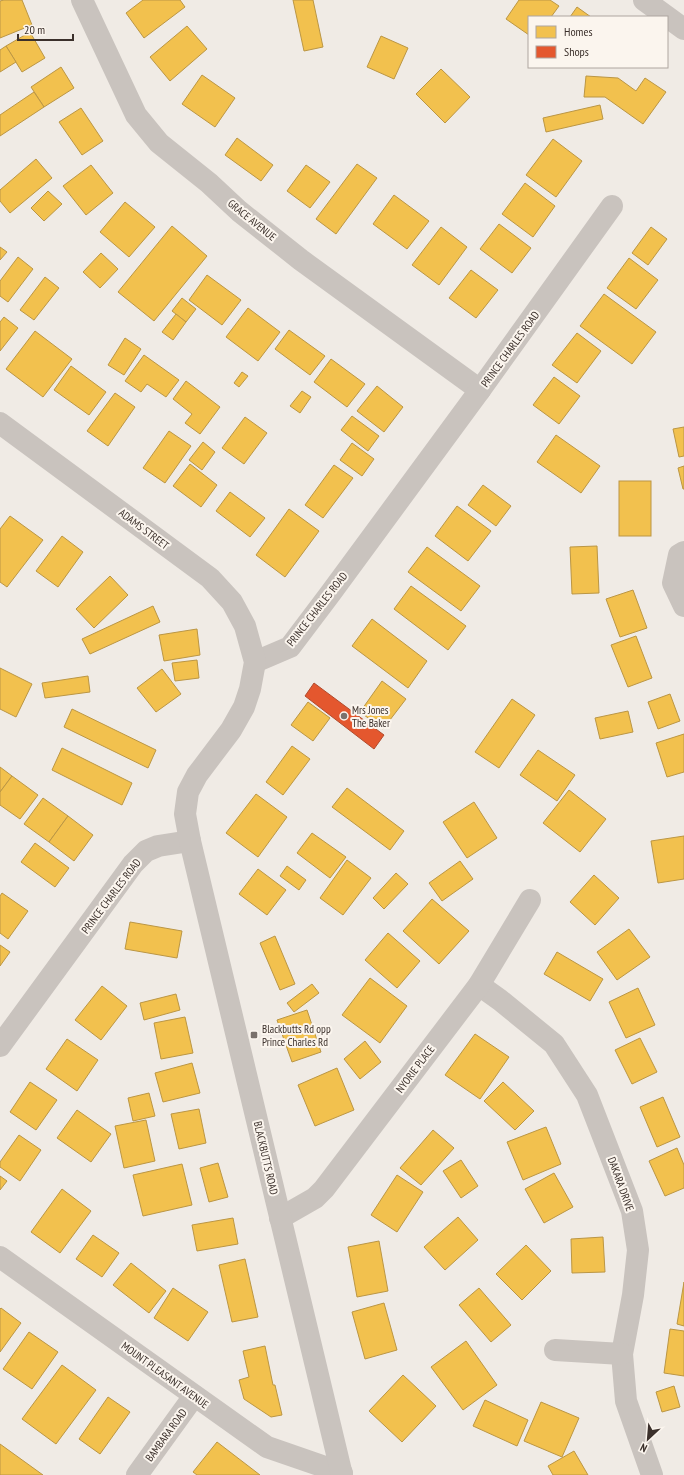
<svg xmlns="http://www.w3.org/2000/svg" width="684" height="1475" font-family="'PT Sans Narrow',sans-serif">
	<rect width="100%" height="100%" fill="#f0ebe5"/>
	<g fill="#f2c14e" stroke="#bb9644">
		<polygon points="4,0 22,0 32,25 0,38 0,1"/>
		<polygon points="143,0 180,0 185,7 144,38 126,13"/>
		<polygon points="293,0 313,0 323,47 304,51"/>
		<polygon points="519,0 550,0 559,6 551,17 529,17 529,35 506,19"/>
		<polygon points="577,7 591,17 570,17"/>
		<polygon points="187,26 207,49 170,81 150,57"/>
		<polygon points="30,32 45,58 22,72 6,46"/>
		<polygon points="381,36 408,48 394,79 367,67"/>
		<polygon points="6,46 16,62 0,72 0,50"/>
		<polygon points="61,67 74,88 44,107 31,87"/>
		<polygon points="441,69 470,97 445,123 416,94"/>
		<polygon points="202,75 235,98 215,127 182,104"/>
		<polygon points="586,76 618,78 636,91 645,78 666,92 643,124 605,97 584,97"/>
		<polygon points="34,92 44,107 0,136 0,115"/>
		<polygon points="600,105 603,119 546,132 543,118"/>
		<polygon points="81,108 103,141 82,155 59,122"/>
		<polygon points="237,138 273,165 261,181 225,155"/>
		<polygon points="553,139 582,161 556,197 526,175"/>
		<polygon points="36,159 52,178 10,213 0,201 0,190"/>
		<polygon points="357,164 377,178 336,234 316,219"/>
		<polygon points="91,165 113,193 86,215 63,186"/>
		<polygon points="306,165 330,182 310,208 287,191"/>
		<polygon points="525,183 555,206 533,237 502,214"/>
		<polygon points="48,191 62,204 44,221 31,208"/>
		<polygon points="394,195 429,221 407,249 373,224"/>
		<polygon points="125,202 155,227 129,257 100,232"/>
		<polygon points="499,224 531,248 512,273 480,249"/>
		<polygon points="172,226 207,256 154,321 118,292"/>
		<polygon points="441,227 467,247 439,285 412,265"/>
		<polygon points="651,227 667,239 648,265 632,253"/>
		<polygon points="0,247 7,252 0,260"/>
		<polygon points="101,253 118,269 100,288 83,272"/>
		<polygon points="18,257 33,269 8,302 0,296 0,281"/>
		<polygon points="629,258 658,280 636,309 607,288"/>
		<polygon points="471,270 498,290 476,318 449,298"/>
		<polygon points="207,275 241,300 222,325 189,300"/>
		<polygon points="45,277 59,288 34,320 20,310"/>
		<polygon points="604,294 656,332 632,364 580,326"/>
		<polygon points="182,298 196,309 186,322 172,311"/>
		<polygon points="248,308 280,332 258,361 226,337"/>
		<polygon points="176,314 186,322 173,340 162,332"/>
		<polygon points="4,317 18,328 0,351 0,322"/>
		<polygon points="289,330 325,356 310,375 275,349"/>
		<polygon points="35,331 72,359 43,397 6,369"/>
		<polygon points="577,333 601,351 577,383 552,365"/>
		<polygon points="125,338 141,349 124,375 108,365"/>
		<polygon points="144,355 179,380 166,397 147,384 141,392 125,381"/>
		<polygon points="331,359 365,384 347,407 314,382"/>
		<polygon points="71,366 106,392 89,415 54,390"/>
		<polygon points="242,372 248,376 239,387 234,383"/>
		<polygon points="554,377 580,396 559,424 533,405"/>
		<polygon points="186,381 220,407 200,434 185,423 192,414 173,399"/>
		<polygon points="377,386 403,407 384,432 357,411"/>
		<polygon points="302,391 311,397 300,413 290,406"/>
		<polygon points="115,393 135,407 108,446 87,431"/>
		<polygon points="352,416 379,436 368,451 341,430"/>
		<polygon points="245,417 267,433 244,464 222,448"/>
		<polygon points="684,427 684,456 679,457 673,429"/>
		<polygon points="169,431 191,446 165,483 143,468"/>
		<polygon points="556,435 600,466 581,493 537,462"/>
		<polygon points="203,442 215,452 202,470 189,460"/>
		<polygon points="352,443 374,459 362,476 340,460"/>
		<polygon points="190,464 217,485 201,507 173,486"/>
		<polygon points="334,465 353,478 323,518 305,505"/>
		<polygon points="684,466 684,489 683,489 678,468"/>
		<rect x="619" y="481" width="32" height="55"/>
		<polygon points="483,485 511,506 496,526 468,505"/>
		<polygon points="230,492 265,518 250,537 216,511"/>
		<polygon points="457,506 491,531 468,561 435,536"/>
		<polygon points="289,509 319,531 285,577 256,555"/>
		<polygon points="10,516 43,540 7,587 0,582 0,529"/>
		<polygon points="62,536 83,552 58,587 36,571"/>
		<polygon points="597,546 599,593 572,594 570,547"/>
		<polygon points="427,547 480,586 461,611 408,572"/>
		<polygon points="110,576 128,595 94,628 76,609"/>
		<polygon points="411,586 466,626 448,650 394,609"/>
		<polygon points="633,590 647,628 620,637 606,599"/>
		<polygon points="153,606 160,622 90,654 82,639"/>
		<polygon points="372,619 427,661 408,688 352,646"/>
		<polygon points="197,629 200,655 164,661 159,635"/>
		<polygon points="636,636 652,678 628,687 611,645"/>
		<polygon points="197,660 199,678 175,681 172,663"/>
		<polygon points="0,668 32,684 16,717 0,709"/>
		<polygon points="162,669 181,694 156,712 137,688"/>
		<polygon points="88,676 90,692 45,698 42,683"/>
		<polygon points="382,681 406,699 383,729 360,712"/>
		<polygon points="670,694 680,721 658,729 648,702"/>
		<polygon points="512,699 535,715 499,768 475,752"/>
		<polygon points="308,702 330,718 313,741 291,725"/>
		<polygon points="72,709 156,750 148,768 64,727"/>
		<polygon points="628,711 633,732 600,739 595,718"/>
		<polygon points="684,734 684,772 667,777 656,743"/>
		<polygon points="292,746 310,759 283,795 266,782"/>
		<polygon points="62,748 132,783 122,805 52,770"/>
		<polygon points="538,750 575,775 557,801 520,775"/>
		<polygon points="0,767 12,776 0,792"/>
		<polygon points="12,776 38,795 20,819 0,805 0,792"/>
		<polygon points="347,788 404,831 390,850 332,807"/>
		<polygon points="569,790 606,819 580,852 543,823"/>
		<polygon points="256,794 287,817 258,857 226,833"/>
		<polygon points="43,798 68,816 49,842 24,824"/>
		<polygon points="474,802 497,838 467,858 443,822"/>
		<polygon points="68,816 93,835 74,861 49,842"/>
		<polygon points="312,833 346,857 330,878 297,853"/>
		<polygon points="684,836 684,879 658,883 651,841"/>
		<polygon points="35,843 69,868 55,887 21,862"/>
		<polygon points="347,860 371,878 343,915 320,898"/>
		<polygon points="460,861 473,879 442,901 429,883"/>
		<polygon points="287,866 306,880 299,890 280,876"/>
		<polygon points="258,869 286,890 267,915 239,894"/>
		<polygon points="396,873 408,884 384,909 373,898"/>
		<polygon points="594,875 619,898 595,925 570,902"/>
		<polygon points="2,893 28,911 8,939 0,933 0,896"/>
		<polygon points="432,899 469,931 439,964 403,931"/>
		<polygon points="130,922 182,931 177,958 125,949"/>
		<polygon points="629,929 650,957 617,980 597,952"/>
		<polygon points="388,933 420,961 397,988 365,960"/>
		<polygon points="275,936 295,984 280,990 260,943"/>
		<polygon points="0,945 10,952 0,966"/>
		<polygon points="557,952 603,979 590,1001 544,974"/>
		<polygon points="370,978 407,1006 380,1043 342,1015"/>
		<polygon points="312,984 319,993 294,1012 287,1003"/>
		<polygon points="102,986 127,1006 101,1040 75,1020"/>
		<polygon points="638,988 655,1025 626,1038 609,1002"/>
		<polygon points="176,994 180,1010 144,1020 140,1003"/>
		<polygon points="307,1010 321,1052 292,1062 277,1020"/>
		<polygon points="185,1017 193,1053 161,1059 154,1023"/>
		<polygon points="475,1034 509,1057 480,1099 445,1075"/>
		<polygon points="640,1038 657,1072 632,1084 615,1050"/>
		<polygon points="67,1039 98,1060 77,1091 46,1069"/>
		<polygon points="365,1041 381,1062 360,1079 344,1059"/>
		<polygon points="192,1063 200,1093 163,1102 155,1073"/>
		<polygon points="337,1068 354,1110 315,1126 298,1085"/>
		<polygon points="30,1082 57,1100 36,1130 10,1112"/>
		<polygon points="503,1082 534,1111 515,1130 484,1101"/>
		<polygon points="149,1093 155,1116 133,1121 128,1098"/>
		<polygon points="663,1097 680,1137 657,1147 640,1107"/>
		<polygon points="199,1109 206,1143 179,1149 171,1114"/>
		<polygon points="77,1110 111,1134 91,1162 57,1138"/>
		<polygon points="146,1120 155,1161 124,1168 115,1126"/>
		<polygon points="546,1127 561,1164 523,1180 507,1142"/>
		<polygon points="433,1130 454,1148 421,1185 400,1168"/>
		<polygon points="19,1135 41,1150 20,1181 0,1167 0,1162"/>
		<polygon points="677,1148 684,1165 684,1188 665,1196 649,1161"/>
		<polygon points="461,1160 478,1186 461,1198 443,1171"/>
		<polygon points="218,1163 228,1197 209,1202 200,1168"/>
		<polygon points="182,1164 192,1205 143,1216 133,1175"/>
		<polygon points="554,1173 573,1207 544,1223 525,1189"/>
		<polygon points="397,1175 423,1192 397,1232 371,1215"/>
		<polygon points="0,1176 7,1181 0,1190"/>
		<polygon points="62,1189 91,1211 60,1253 31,1232"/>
		<polygon points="458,1217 478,1240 445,1270 424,1247"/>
		<polygon points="233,1218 238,1244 197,1251 192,1225"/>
		<polygon points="93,1235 119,1253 102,1277 76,1259"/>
		<polygon points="603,1237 605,1272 572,1273 571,1239"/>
		<polygon points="379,1241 388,1291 357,1297 348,1247"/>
		<polygon points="526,1245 551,1271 522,1300 496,1274"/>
		<polygon points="245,1259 258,1317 232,1322 219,1265"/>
		<polygon points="131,1263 166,1291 149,1313 113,1285"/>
		<polygon points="684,1282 684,1326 677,1324"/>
		<polygon points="173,1288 208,1312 188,1341 154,1318"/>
		<polygon points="479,1288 511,1325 491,1342 459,1305"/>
		<polygon points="384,1303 397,1350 365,1359 352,1312"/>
		<polygon points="1,1308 21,1323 0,1352 0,1309"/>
		<polygon points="670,1329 684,1331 684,1376 664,1373"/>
		<polygon points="29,1332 58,1352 32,1389 3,1369"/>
		<polygon points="466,1341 497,1385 463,1410 431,1367"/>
		<polygon points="265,1346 273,1385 275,1385 282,1415 271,1417 244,1399 239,1380 249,1377 243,1351"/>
		<polygon points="62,1365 96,1390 56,1444 22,1419"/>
		<polygon points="403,1375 436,1406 402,1442 369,1411"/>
		<polygon points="674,1386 680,1407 662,1412 656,1392"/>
		<polygon points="108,1397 130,1412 100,1454 79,1439"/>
		<polygon points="485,1400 528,1420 517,1446 473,1426"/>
		<polygon points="541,1402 579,1418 562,1457 524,1441"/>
		<polygon points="217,1442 260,1475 197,1475 193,1472"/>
		<polygon points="0,1444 43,1475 0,1475"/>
		<polygon points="574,1451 588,1475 553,1475 548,1466"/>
	</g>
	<polygon fill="#e4572e" stroke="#b14b2d" points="314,683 384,735 374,749 305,696"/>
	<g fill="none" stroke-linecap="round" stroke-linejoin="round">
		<g stroke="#c9c3be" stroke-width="22">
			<polyline points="82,0 136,115 159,143 209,183 239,211 301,260 480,390"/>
			<polyline points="684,552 679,555 673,583 684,606"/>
			<polyline points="255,662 290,647 330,594 480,390 612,206"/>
			<polyline points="479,985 500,1000 554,1044 587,1095 632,1211 638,1250 633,1295 622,1354 626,1401 652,1475"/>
			<polyline points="0,1046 133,864 146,851 158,846 190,841"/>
			<polyline points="280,1218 315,1198 324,1189 479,985 530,900"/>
			<polyline points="0,1257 267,1447 342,1473"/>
			<polyline points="555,1350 622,1354"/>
			<polyline points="137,1475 194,1396"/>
		</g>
		<g stroke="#c9c3be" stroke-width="22">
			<polyline points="644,0 684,29"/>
			<polyline points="0,423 210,578 232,602 245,626 255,662 250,689 244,707 231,730 197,775 188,792 185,814 190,841 342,1475"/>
		</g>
	</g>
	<g fill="#7a716c" stroke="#fbf5ee" stroke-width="1.5">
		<circle cx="344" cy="716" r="4"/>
		<rect x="250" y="1031" width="8" height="8" rx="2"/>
	</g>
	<g text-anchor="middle" stroke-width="4" stroke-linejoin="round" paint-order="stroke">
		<g font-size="11" fill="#3b302b" stroke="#fbf5ee">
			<text transform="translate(252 220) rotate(39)" y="4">GRACE AVENUE</text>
			<text transform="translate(510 349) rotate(-54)" y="4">PRINCE CHARLES ROAD</text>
			<text transform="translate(144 529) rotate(37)" y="4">ADAMS STREET</text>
			<text transform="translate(317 609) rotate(-52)" y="4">PRINCE CHARLES ROAD</text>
			<text transform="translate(111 896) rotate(-53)" y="4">PRINCE CHARLES ROAD</text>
			<text transform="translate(415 1069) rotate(-53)" y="4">NYORIE PLACE</text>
			<text transform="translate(266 1158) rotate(77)" y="4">BLACKBUTTS ROAD</text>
			<text transform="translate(621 1184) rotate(70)" y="4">DAKARA DRIVE</text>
			<text transform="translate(165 1375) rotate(36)" y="4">MOUNT PLEASANT AVENUE</text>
			<text transform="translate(166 1435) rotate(-54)" y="4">BAMBARA ROAD</text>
		</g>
		<g font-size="11" fill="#3b302b" stroke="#fbf5ee" text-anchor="start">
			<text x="352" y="714">Mrs Jones<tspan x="352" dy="13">The Baker</tspan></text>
			<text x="262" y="1033">Blackbutts Rd opp<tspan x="262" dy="13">Prince Charles Rd</tspan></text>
		</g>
	</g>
	<rect x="528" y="16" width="140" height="52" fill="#fbf5ee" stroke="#aea6a0"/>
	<rect x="536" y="26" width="20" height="12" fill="#f2c14e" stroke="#aea6a0"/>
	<text x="564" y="36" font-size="12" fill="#3b302b">Homes</text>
	<rect x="536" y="46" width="20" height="12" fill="#e4572e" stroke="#aea6a0"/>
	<text x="564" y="56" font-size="12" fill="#3b302b">Shops</text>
	<g transform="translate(648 1439) rotate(206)" stroke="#fbf5ee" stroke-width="3" paint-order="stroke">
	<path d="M0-3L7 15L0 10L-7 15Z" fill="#3b302b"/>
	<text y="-6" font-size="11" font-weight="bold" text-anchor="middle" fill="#3b302b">N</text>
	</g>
	<path d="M18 34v6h55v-6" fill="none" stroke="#3b302b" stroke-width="2"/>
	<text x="24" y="34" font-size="12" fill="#3b302b" stroke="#fbf5ee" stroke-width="3" paint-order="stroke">20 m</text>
</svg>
